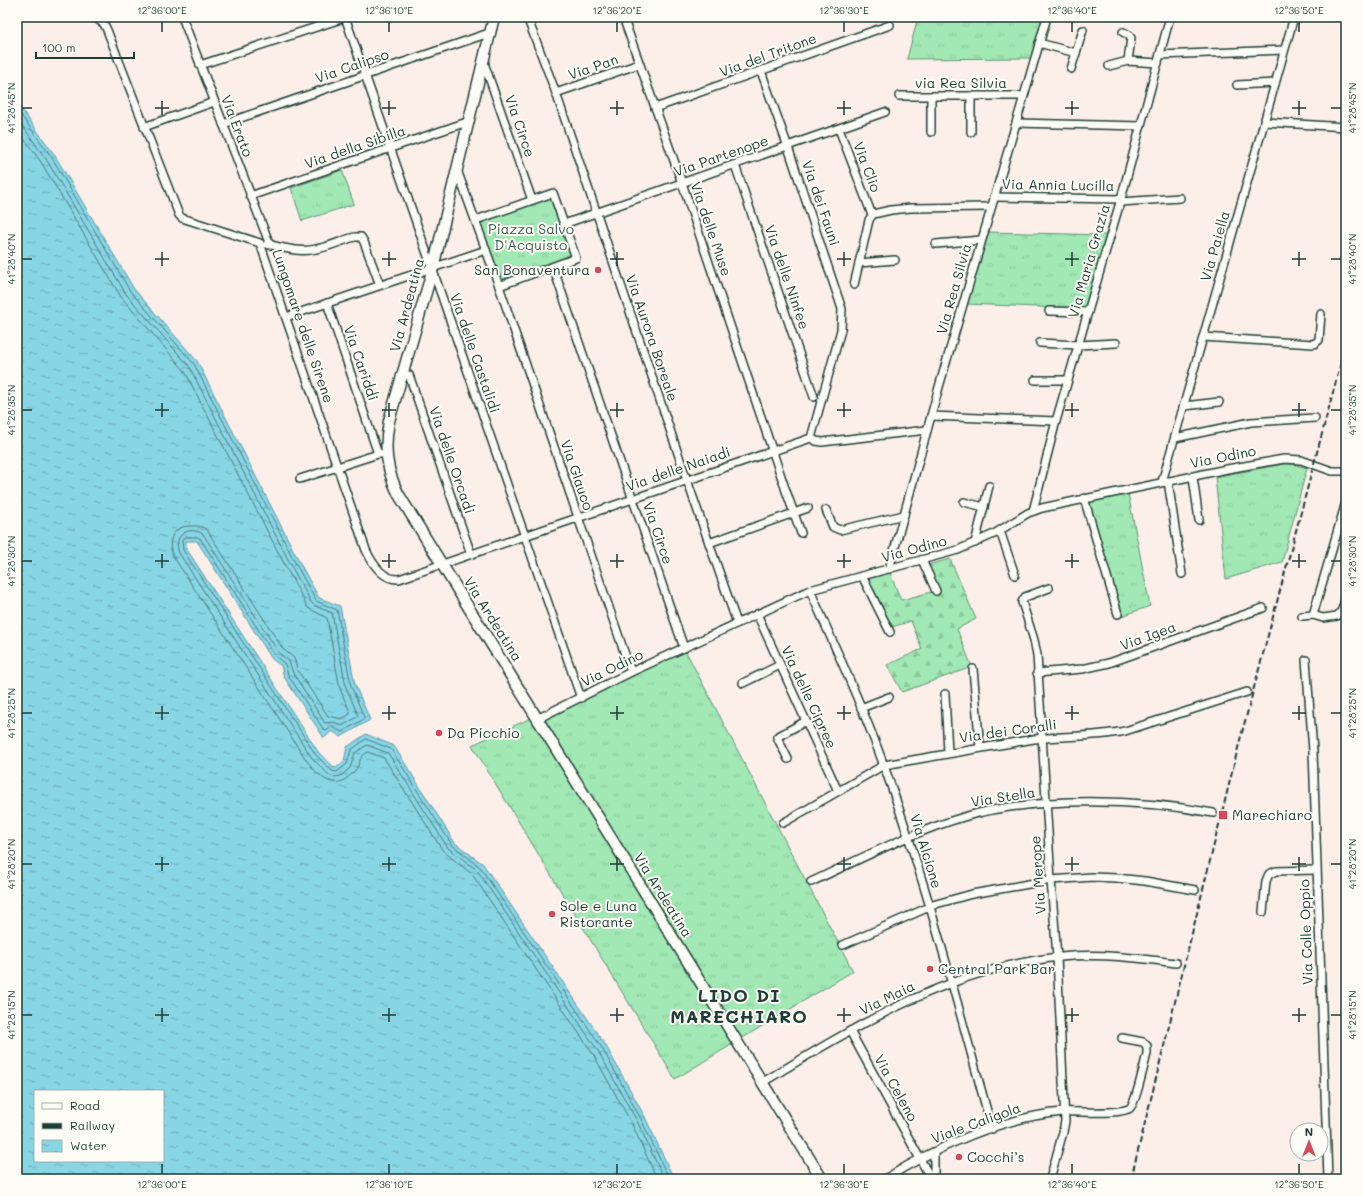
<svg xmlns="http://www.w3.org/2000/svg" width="1363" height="1196" font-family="Mali,sans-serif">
	<defs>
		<pattern id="grass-tufts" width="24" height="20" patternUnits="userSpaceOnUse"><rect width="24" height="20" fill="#a1e8b4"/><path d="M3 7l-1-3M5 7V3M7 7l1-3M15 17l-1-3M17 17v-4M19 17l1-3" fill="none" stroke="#8ac89b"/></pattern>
		<pattern id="forest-firs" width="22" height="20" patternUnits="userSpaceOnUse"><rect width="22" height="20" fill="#a1e8b4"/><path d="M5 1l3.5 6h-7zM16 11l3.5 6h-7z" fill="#8ac89b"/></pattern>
		<pattern id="water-ripples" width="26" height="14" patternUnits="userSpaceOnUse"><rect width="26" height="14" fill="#88d5e6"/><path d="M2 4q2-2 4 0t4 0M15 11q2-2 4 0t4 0" fill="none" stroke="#6faebb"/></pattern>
	</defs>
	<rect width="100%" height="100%" fill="#fcefea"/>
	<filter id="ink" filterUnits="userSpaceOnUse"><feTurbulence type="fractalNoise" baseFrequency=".025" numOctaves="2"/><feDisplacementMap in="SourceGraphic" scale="8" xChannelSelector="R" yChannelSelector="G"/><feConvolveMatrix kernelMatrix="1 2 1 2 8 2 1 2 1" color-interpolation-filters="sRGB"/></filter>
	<g filter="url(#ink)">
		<g fill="url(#grass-tufts)" stroke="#609274">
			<polygon points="918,17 1043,17 1031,58 907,59"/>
			<polygon points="342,170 354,204 302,221 291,188"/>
			<polygon points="553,193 576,258 499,286 476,220"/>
			<polygon points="988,232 1106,235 1086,309 966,304"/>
			<polygon points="1283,464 1293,464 1307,468 1282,562 1226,579 1215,477"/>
			<polygon points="1128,493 1150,606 1122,616 1089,502"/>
			<polygon points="684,648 853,971 675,1079 472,745"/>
		</g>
		<polygon fill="url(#forest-firs)" stroke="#609274" points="950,559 976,619 957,629 972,667 902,692 887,665 922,649 911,621 892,627 868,579 890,573 901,600 939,590 928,565"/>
		<path fill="url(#water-ripples)" stroke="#5e989f" fill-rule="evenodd" d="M17,103L54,154L134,289L197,361L302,567L319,598L340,606L355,685L370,720L341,737L332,731L324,738L284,677L281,666L272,659L197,541H186V548L319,753L335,768L344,761L347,747L366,734L394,746L455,843L483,864L606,1046L645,1117L674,1179H17ZM35,1091H163V1161H35Z"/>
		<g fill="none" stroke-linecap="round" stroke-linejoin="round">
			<g stroke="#497a7b" stroke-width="1">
				<polyline points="17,110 51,156 130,291 194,364 298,568 316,601 337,610 351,686 364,717 364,719 342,732 332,727 326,731 324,730 288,675 285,664 275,656 200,538 197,537 184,537 182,541 183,550 316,755 332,771 337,772 347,764 351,750 366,739 391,749 452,845 480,867 602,1048 641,1119 669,1179"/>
				<path d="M17,118L46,159L126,294L189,366L294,571L311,602L315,606L332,613L346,687L358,715L357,717L342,726L334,722L325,723L293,673L289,661L279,653L203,534C189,525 172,535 179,553L312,758L329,775L335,777L341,776L350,768L355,753L367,745L388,753L448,848L477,870L598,1051L637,1121L664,1179"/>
				<path d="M17,129L41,162L121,297L184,370L289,573L308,608L327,618L340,689L350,712V714L342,719L328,716L298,671L294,658L283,649L207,530C202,526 198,526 192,526C174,525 166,539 173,556L307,761C316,773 332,791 347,778C350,775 354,773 356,769C362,760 357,759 368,752L384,758L443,851L472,874L593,1054L632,1124L657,1179"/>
			</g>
			<defs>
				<g id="street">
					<path d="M94,17L104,24L107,30L179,215L182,218L260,243L366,550C372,563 382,580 399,579L811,438L816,441L822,442L927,430"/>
					<polyline points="182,17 270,245"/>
					<polyline points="345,17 581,698"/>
					<polyline points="527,17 556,93 687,480 737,623"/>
					<polyline points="623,17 682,183 784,485"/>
					<polyline points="1123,32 1129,35 1131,38 1128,61"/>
					<polyline points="1039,43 1076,53"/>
					<polyline points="1160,55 1284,50"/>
					<polyline points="484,63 532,200"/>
					<polyline points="200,65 347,17"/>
					<polyline points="1109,66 1128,61 1158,63"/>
					<polyline points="1071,69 1083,30"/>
					<polyline points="761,71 788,147 842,309 841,330 811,438"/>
					<polyline points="1237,85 1275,83"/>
					<polyline points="556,93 639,64"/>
					<polyline points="899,96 1023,96"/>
					<polyline points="931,96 931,132"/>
					<polyline points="655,108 890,25"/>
					<polyline points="1264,122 1346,127"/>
					<polyline points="1016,123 1141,126"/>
					<polyline points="223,124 489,33"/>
					<polyline points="144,127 214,102"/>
					<polyline points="839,129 872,215"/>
					<polyline points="971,132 971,96"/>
					<polyline points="735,165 814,397"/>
					<polyline points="457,170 499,286 576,258 553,193 476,220"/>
					<polyline points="250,196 467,122"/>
					<polyline points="994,197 1121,199"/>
					<polyline points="1120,202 1180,198"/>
					<polyline points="564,224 885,112"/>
					<path d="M267,244C283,248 300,253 316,249C330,247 342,240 355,237H361L364,242L380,285"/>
					<polyline points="936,244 981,240"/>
					<polyline points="859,263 895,260"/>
					<polyline points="553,267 684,648"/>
					<polyline points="854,285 869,220 873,214 891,210 911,208 991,207"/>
					<polyline points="499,286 631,672"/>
					<polyline points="327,303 378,454"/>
					<polyline points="1049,311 1088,312"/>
					<polyline points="286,317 486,250"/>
					<polyline points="1203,337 1314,344 1319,340 1321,314"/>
					<polyline points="1040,343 1078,345 1116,343"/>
					<polyline points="409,375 471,554"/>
					<polyline points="1035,380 1068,380"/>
					<polyline points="1184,406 1219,402"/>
					<polyline points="931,416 1056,421"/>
					<polyline points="1175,438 1251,422 1315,418"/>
					<polyline points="1193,477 1199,520"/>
					<polyline points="300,479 378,454 382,454"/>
					<polyline points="1168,481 1182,574"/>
					<polyline points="1162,482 1294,17"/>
					<polyline points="785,488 801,533"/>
					<polyline points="1084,498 1118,614"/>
					<polyline points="964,502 984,507"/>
					<polyline points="826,510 833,527 840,530 904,515"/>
					<polyline points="1033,511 1056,421 1121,199 1170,17"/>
					<polyline points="1000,531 1015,575"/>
					<polyline points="709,543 808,508"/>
					<polyline points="975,543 989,486"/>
					<polyline points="922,560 936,591"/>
					<polyline points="889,569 939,387 1047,17"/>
					<polyline points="862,576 890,632"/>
					<polyline points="1049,588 1025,597 1022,602 1034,640 1037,655 1051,880 1057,957 1065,1121 1063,1132 1050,1179"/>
					<path d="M810,590C835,648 863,706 884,766C927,884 958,1007 992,1129"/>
					<polyline points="757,614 838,791"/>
					<polyline points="1313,615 1346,502"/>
					<polyline points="1302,616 1313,615 1323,618 1337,616 1341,612 1346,598"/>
					<polyline points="1306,660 1313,751 1328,1179"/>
					<polyline points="973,669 980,748"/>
					<polyline points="1037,673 1082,669 1109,663 1263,608"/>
					<polyline points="743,683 780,665"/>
					<polyline points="945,694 948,753"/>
					<polyline points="861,708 889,697"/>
					<polyline points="537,719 631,672 810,590 958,550 994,534 1028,513 1042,508 1227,469 1284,459 1301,460 1332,471 1346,471"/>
					<polyline points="788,759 777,737 806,721"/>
					<path d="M783,823L884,765L1034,739C1064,736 1095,737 1125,731L1247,692"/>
					<path d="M811,882C862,858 912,832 967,816C1039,796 1139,799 1213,813"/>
					<polyline points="1263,912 1266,881 1269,874 1276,871 1316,870"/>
					<polyline points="843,945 936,904 972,894 1051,880 1092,877 1116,878 1145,881 1195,890"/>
					<polyline points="850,1031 931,1179"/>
					<path d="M763,1082C855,1027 951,967 1061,957C1100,953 1138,958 1176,963"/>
					<path d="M885,1179C936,1147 1003,1117 1063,1112C1077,1111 1121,1115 1130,1108C1136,1103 1144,1064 1147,1054V1046L1143,1042L1122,1038"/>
					<polyline points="934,1179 934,1152"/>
				</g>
				<path id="secondary" d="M494,17L433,268L389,421C384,448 386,470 399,495L822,1179"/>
			</defs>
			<use href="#street" stroke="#1f3d34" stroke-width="10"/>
			<use href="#secondary" stroke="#1f3d34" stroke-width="13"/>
			<use href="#street" stroke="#fdfcf7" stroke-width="7"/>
			<use href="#secondary" stroke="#fdfcf7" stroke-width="10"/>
			<polyline stroke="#1f3d34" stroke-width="2" stroke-dasharray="6 3" stroke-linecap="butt" points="1131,1179 1240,740 1346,344"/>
		</g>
	</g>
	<path fill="none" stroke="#1f3d34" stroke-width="1.5" d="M162,22V32M389,22V32M617,22V32M844,22V32M1072,22V32M1299,22V32M162,101V115M389,101V115M617,101V115M844,101V115M1072,101V115M1299,101V115M22,108H32M155,108H169M382,108H396M610,108H624M837,108H851M1065,108H1079M1292,108H1306M1331,108H1341M162,252V266M389,252V266M617,252V266M844,252V266M1072,252V266M1299,252V266M22,259H32M155,259H169M382,259H396M610,259H624M837,259H851M1065,259H1079M1292,259H1306M1331,259H1341M162,403V417M389,403V417M617,403V417M844,403V417M1072,403V417M1299,403V417M22,410H32M155,410H169M382,410H396M610,410H624M837,410H851M1065,410H1079M1292,410H1306M1331,410H1341M162,554V568M389,554V568M617,554V568M844,554V568M1072,554V568M1299,554V568M22,561H32M155,561H169M382,561H396M610,561H624M837,561H851M1065,561H1079M1292,561H1306M1331,561H1341M162,706V720M389,706V720M617,706V720M844,706V720M1072,706V720M1299,706V720M22,713H32M155,713H169M382,713H396M610,713H624M837,713H851M1065,713H1079M1292,713H1306M1331,713H1341M162,857V871M389,857V871M617,857V871M844,857V871M1072,857V871M1299,857V871M22,864H32M155,864H169M382,864H396M610,864H624M837,864H851M1065,864H1079M1292,864H1306M1331,864H1341M162,1008V1022M389,1008V1022M617,1008V1022M844,1008V1022M1072,1008V1022M1299,1008V1022M22,1015H32M155,1015H169M382,1015H396M610,1015H624M837,1015H851M1065,1015H1079M1292,1015H1306M1331,1015H1341M162,1164V1174M389,1164V1174M617,1164V1174M844,1164V1174M1072,1164V1174M1299,1164V1174"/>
	<g fill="#d1495b" stroke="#fdfcf7" stroke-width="1.5">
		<circle cx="598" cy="270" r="4"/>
		<circle cx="439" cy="733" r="4"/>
		<rect x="1218" y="810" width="10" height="10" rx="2"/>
		<circle cx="552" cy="914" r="4"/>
		<circle cx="930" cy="969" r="4"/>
		<circle cx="959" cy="1157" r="4"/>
	</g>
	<g text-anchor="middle" stroke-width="4" stroke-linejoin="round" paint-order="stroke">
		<g font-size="14" fill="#1f3d34" stroke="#fdfcf7">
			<text transform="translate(768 55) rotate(-20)" y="5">Via del Tritone</text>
			<text transform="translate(352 66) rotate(-19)" y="5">Via Calipso</text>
			<text transform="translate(593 67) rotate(-19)" y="5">Via Pan</text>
			<text x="961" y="88">via Rea Silvia</text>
			<text transform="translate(237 126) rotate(69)" y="5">Via Erato</text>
			<text transform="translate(520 126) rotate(71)" y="5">Via Circe</text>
			<text transform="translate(355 147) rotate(-19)" y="5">Via della Sibilla</text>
			<text transform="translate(721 156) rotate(-19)" y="5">Via Partenope</text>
			<text transform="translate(867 167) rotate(69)" y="5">Via Clio</text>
			<text transform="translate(1058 185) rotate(1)" y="5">Via Annia Lucilla</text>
			<text transform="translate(821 203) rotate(71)" y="5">Via dei Fauni</text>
			<text transform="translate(711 229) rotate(71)" y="5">Via delle Muse</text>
			<text transform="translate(1215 246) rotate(-74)" y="5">Via Paiella</text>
			<text transform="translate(1089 261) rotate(-74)" y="5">Via Maria Grazia</text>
			<text transform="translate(787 277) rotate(71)" y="5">Via delle Ninfee</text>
			<text transform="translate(954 289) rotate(-74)" y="5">Via Rea Silvia</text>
			<text transform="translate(407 305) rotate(-75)" y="5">Via Ardeatina</text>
			<text transform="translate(303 326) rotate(71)" y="5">Lungomare delle Sirene</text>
			<text transform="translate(652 338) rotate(71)" y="5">Via Aurora Boreale</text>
			<text transform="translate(475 353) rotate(71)" y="5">Via delle Castalidi</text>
			<text transform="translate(361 363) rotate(71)" y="5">Via Cariddi</text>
			<text transform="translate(1223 457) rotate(-11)" y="5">Via Odino</text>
			<text transform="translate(452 460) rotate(71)" y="5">Via delle Orcadi</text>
			<text transform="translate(678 469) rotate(-19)" y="5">Via delle Naiadi</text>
			<text transform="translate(577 475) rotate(71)" y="5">Via Glauco</text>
			<text transform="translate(658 533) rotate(71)" y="5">Via Circe</text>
			<text transform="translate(914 549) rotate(-15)" y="5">Via Odino</text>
			<text transform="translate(493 619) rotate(58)" y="5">Via Ardeatina</text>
			<text transform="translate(1148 636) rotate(-20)" y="5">Via Igea</text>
			<text transform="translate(612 668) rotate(-26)" y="5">Via Odino</text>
			<text transform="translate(809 697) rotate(65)" y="5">Via delle Cipree</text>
			<text transform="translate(1008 731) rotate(-8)" y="5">Via dei Coralli</text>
			<text transform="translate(1003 797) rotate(-9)" y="5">Via Stella</text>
			<text transform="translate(926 851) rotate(73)" y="5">Via Alcione</text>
			<text transform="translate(1038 875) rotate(-94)" y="5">Via Merope</text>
			<text transform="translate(663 895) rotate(58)" y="5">Via Ardeatina</text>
			<text transform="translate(1306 932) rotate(-92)" y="5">Via Colle Oppio</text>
			<text transform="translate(887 998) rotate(-26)" y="5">Via Maia</text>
			<text transform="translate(896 1088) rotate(61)" y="5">Via Celeno</text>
			<text transform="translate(976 1123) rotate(-20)" y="5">Viale Caligola</text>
		</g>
		<g font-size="14" fill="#395f4e" stroke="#fdfcf7">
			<text x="531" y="234">Piazza Salvo<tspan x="531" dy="16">D'Acquisto</tspan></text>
		</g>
		<g font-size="14" fill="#1f3d34" stroke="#fdfcf7" text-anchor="start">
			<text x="590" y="275" text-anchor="end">San Bonaventura</text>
			<text x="447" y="738">Da Picchio</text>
			<text x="1232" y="820">Marechiaro</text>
			<text x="560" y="911">Sole e Luna<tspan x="560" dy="16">Ristorante</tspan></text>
			<text x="938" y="974">Central Park Bar</text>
			<text x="967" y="1162">Cocchi’s</text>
		</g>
		<g font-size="18" font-weight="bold" letter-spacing="1" fill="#1f3d34" stroke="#fdfcf7">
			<text x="739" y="1002">LIDO DI<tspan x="739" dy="21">MARECHIARO</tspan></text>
		</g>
	</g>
	<rect width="1363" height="1196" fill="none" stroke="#fdfcf7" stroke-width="44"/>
	<rect x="34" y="1090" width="130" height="72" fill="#fdfcf7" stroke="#a4b0a9"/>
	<rect x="42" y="1103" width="20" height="6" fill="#fdfcf7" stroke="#a4b0a9"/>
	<text x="70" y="1110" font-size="12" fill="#1f3d34">Road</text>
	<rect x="42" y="1123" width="20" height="6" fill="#1f3d34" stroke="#a4b0a9"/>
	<text x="70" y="1130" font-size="12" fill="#1f3d34">Railway</text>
	<rect x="42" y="1140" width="20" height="12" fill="url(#water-ripples)" stroke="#a4b0a9"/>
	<text x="70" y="1150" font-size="12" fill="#1f3d34">Water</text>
	<g transform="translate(1309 1142)"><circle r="19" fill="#fdfcf7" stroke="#a4b0a9"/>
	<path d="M0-3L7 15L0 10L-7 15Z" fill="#d1495b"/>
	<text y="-6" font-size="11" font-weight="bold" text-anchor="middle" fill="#1f3d34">N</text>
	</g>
	<path d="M36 52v6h98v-6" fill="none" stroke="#1f3d34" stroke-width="2"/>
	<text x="42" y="52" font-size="12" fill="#1f3d34" stroke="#fdfcf7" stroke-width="3" paint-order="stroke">100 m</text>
	<rect x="22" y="22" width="1319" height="1152" fill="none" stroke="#1f3d34" stroke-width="1.5"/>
	<g font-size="10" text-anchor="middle" fill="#1f3d34">
		<text x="162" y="14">12°36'00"E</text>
		<text x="389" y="14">12°36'10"E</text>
		<text x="617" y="14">12°36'20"E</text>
		<text x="844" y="14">12°36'30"E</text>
		<text x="1072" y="14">12°36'40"E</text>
		<text x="1299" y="14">12°36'50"E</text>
		<text transform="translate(11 108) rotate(-90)" y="4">41°28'45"N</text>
		<text transform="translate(1352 108) rotate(-90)" y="4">41°28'45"N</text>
		<text transform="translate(11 259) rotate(-90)" y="4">41°28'40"N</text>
		<text transform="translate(1352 259) rotate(-90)" y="4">41°28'40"N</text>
		<text transform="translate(11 410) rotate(-90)" y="4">41°28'35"N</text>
		<text transform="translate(1352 410) rotate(-90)" y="4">41°28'35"N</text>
		<text transform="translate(11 561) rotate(-90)" y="4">41°28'30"N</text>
		<text transform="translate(1352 561) rotate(-90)" y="4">41°28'30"N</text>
		<text transform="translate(11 713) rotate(-90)" y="4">41°28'25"N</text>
		<text transform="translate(1352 713) rotate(-90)" y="4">41°28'25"N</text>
		<text transform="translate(11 864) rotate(-90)" y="4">41°28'20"N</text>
		<text transform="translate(1352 864) rotate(-90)" y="4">41°28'20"N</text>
		<text transform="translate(11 1015) rotate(-90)" y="4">41°28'15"N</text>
		<text transform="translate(1352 1015) rotate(-90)" y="4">41°28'15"N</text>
		<text x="162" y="1188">12°36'00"E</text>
		<text x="389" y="1188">12°36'10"E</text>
		<text x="617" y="1188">12°36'20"E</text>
		<text x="844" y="1188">12°36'30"E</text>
		<text x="1072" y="1188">12°36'40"E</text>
		<text x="1299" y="1188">12°36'50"E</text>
	</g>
</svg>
